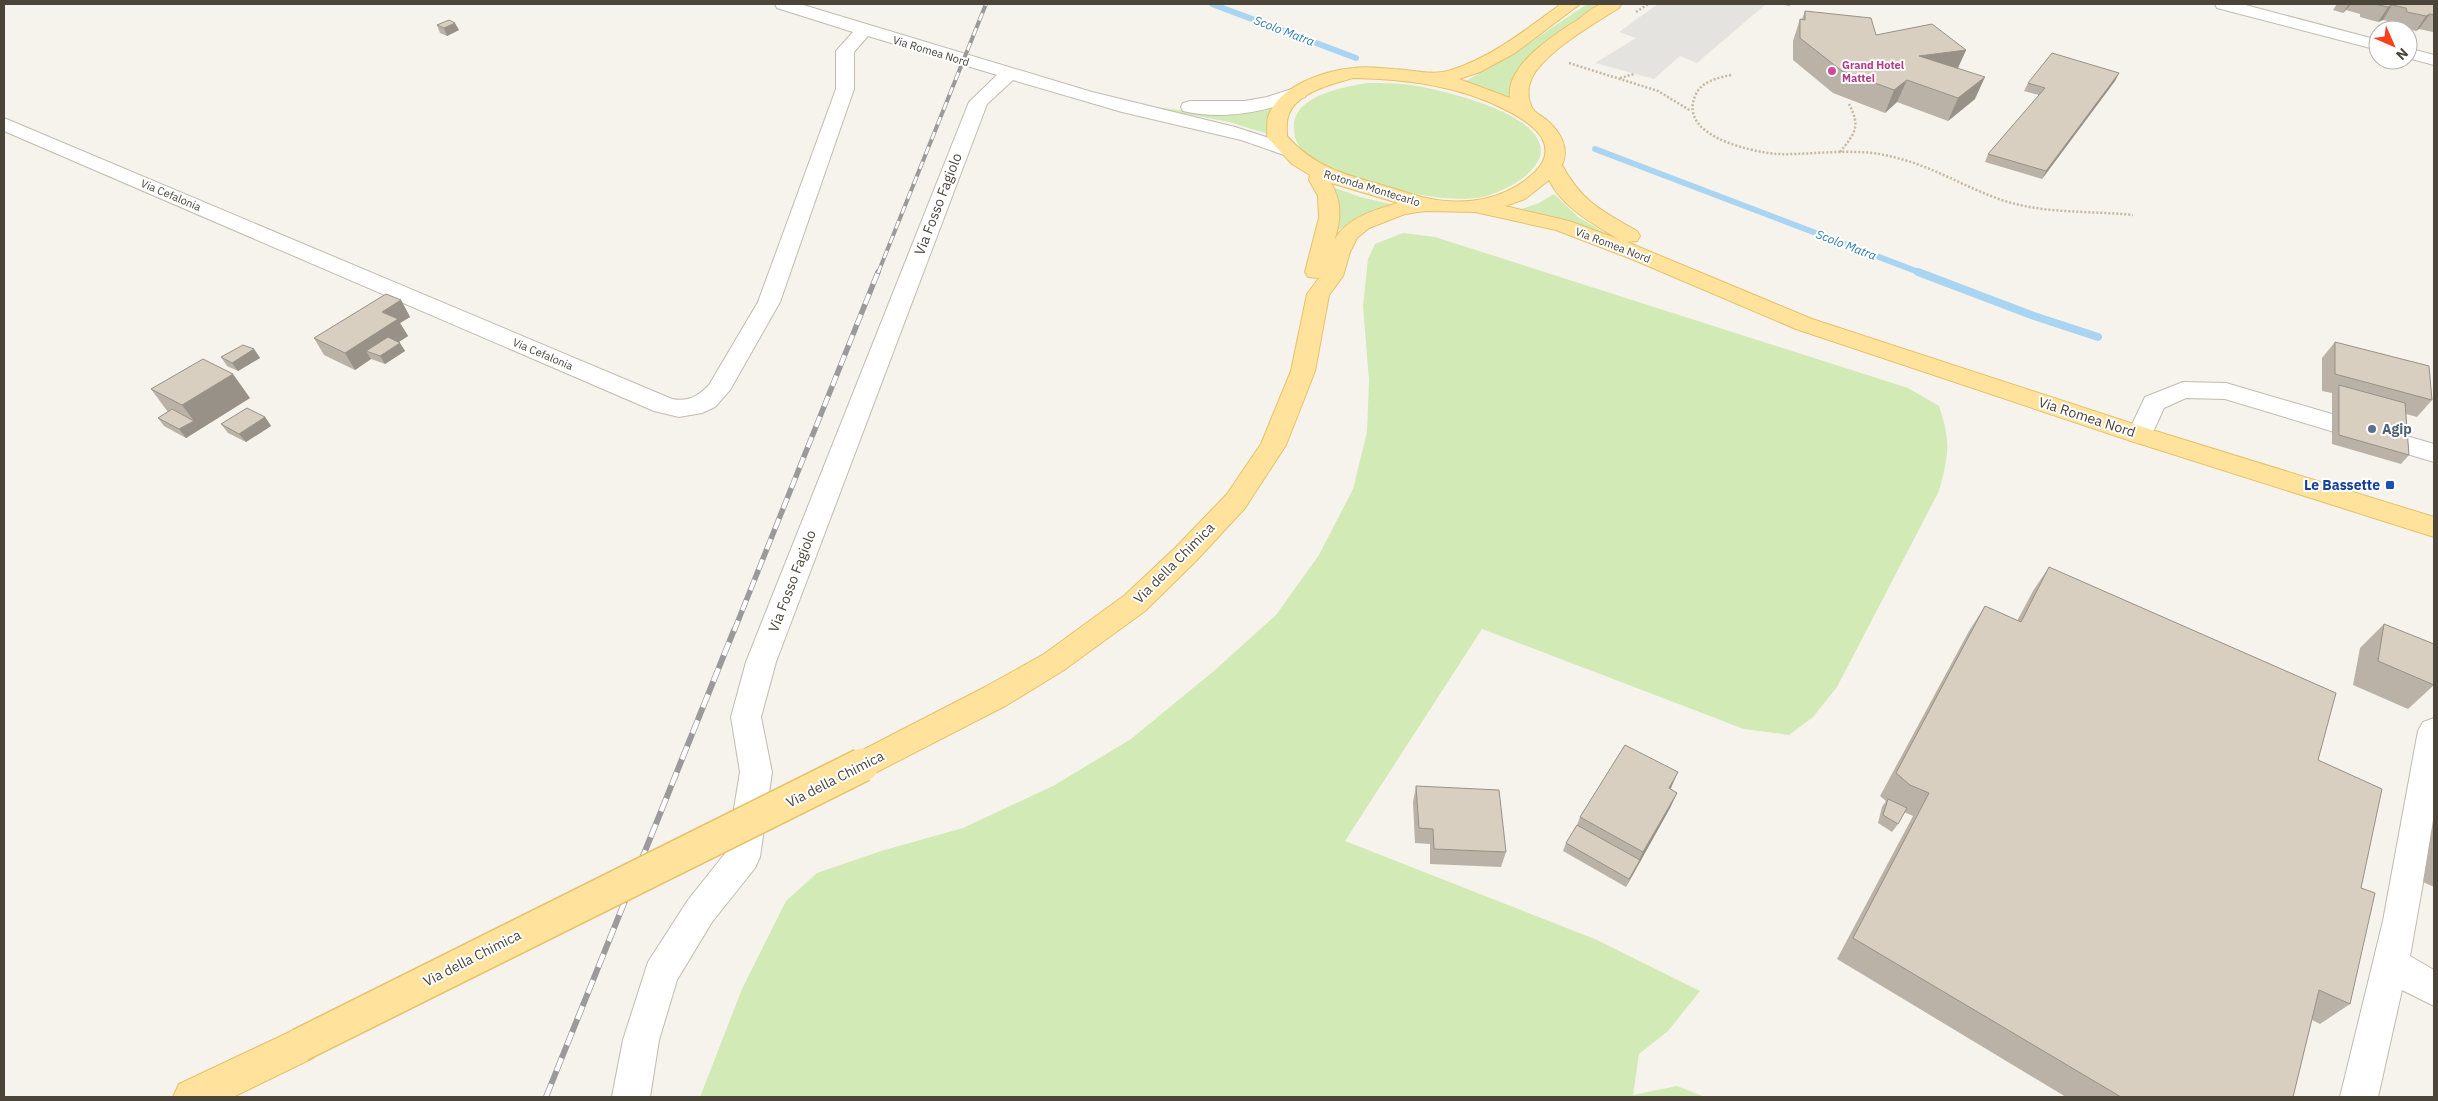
<svg xmlns="http://www.w3.org/2000/svg" width="2438" height="1101" font-family="'IBM Plex Sans',sans-serif">
	<rect width="100%" height="100%" fill="#f6f3ec"/>
	<g fill="#d2eab5">
		<polygon points="1587,4 1604,4 1530,55 1516,75 1517,99 1464,82 1512,55"/>
		<path d="M1366,83C1385,83 1405,83 1423,87C1451,93 1551,116 1540,157C1537,165 1527,176 1520,180C1509,188 1496,193 1483,197C1441,206 1338,180 1306,153C1298,147 1295,140 1294,130C1291,96 1341,88 1366,83Z"/>
		<polygon points="1137,105 1222,115 1272,107 1267,122 1268,134 1229,122"/>
		<path d="M1330,186L1360,197L1395,205C1372,211 1355,219 1336,232L1339,204Z"/>
		<polygon points="1554,194 1578,217 1621,242 1519,210 1539,203"/>
		<path d="M1403,233L1435,237L1908,388L1939,406C1951,442 1949,454 1939,491L1837,687L1813,717L1789,735L1744,729L1482,629L1345,841L1597,940L1700,991L1668,1031L1639,1054L1633,1095L1677,1086L1705,1097H700L742,989L786,901L817,873L881,851L963,828L1053,786L1131,739L1215,670L1276,615L1319,555L1353,489L1367,432L1369,380L1363,306L1368,259L1375,244Z"/>
	</g>
	<polygon fill="#e5e3e0" points="1658,4 1766,4 1697,63 1680,56 1654,79 1595,63 1636,38 1619,32"/>
	<g fill="none" stroke-linecap="round" stroke-linejoin="round">
		<g stroke="#a9d4f2" stroke-width="6">
			<polyline points="1212,4 1356,58"/>
			<polyline points="1595,149 1921,273"/>
		</g>
		<polyline stroke="#a9d4f2" stroke-width="8" points="1918,272 2034,316 2098,337"/>
		<defs>
			<g id="minor">
				<path d="M775,4H800L1092,92L1235,127L1294,146L1297,150L1294,154L1287,156L1241,140L1122,112L1013,80L987,104L776,662L761,717L772,772L760,857L755,868L712,922L677,980L659,1040L650,1097H612L623,1040L648,962L688,900L727,851L740,772L731,717L746,662L969,102L997,75L868,36L854,52V89L780,302L730,390L715,407L702,413L679,417L654,411L4,131V118L672,399C688,402 697,397 709,385L758,302L836,89V51L853,32L777,8Z"/>
				<polygon points="2215,4 2242,4 2378,40 2378,50 2217,8"/>
				<polygon points="2408,48 2434,55 2434,65 2408,58"/>
				<path d="M1298,87L1305,89L1307,93L1305,97C1267,111 1223,121 1183,111L1181,107L1183,103L1190,101H1245L1267,97Z"/>
				<polygon points="2183,382 2226,383 2434,444 2434,462 2225,399 2186,398 2164,408 2149,441 2140,443 2131,441 2127,435 2145,397"/>
				<polygon points="2434,718 2434,821 2410,956 2434,970 2434,1006 2402,990 2378,1097 2340,1097 2383,921 2418,731 2423,722"/>
			</g>
			<g id="major">
				<path d="M1561,4H1580L1515,53L1480,72L1459,79L1510,98C1505,65 1555,34 1579,19C1585,14 1594,6 1602,4C1607,2 1616,4 1621,4L1619,8C1595,23 1541,54 1531,80C1527,88 1528,102 1533,109C1536,114 1544,117 1548,121C1560,132 1570,148 1562,165C1581,201 1602,211 1637,231L1640,236L1637,241L1627,242L1812,319L2149,429L2434,517V537L2131,441L1796,329L1634,260L1556,230L1475,212L1425,211L1405,214L1369,228L1357,238L1350,252L1343,276L1329,295L1315,371L1286,445L1245,508L1196,561L1145,611L1064,670L1007,705L873,774L862,778L851,774L846,765L851,756L985,687L1044,654L1125,595L1176,547L1227,494L1261,444L1291,371L1307,294L1319,278L1308,277L1305,272L1319,218L1318,196L1309,180L1310,175L1292,164L1267,137C1268,130 1266,121 1269,114C1282,85 1323,71 1353,68C1366,66 1381,68 1394,69C1413,70 1433,76 1451,70C1492,57 1527,29 1561,4ZM1353,78C1408,79 1461,86 1510,112C1521,118 1536,127 1542,138C1549,151 1545,162 1535,172C1505,201 1462,207 1422,197C1409,194 1396,189 1382,185C1345,175 1313,166 1287,136C1287,130 1286,123 1288,117C1294,93 1332,84 1353,78ZM1549,180C1563,208 1592,223 1618,239L1569,221L1505,206L1525,199ZM1331,183L1398,203C1377,209 1346,218 1335,239C1341,218 1342,202 1331,183Z"/>
				<polygon points="300,1027 313,1032 319,1045 313,1058 233,1097 173,1097 179,1084"/>
			</g>
		</defs>
		<use href="#minor" stroke="#c2bbae" stroke-width="2"/>
		<use href="#major" stroke="#e6c16a" stroke-width="2"/>
		<g stroke="#c4b79f" stroke-width="2.5" stroke-dasharray="2 2" stroke-linecap="butt">
			<polyline points="1636,12 1648,4"/>
			<polyline points="1569,63 1658,91 1691,111"/>
			<path d="M1731,75C1718,78 1702,81 1696,94C1676,135 1748,151 1776,154C1802,155 1829,151 1855,152C1869,152 1883,154 1897,158C1930,166 1960,184 1991,196C2037,215 2085,210 2133,215"/>
			<polyline points="1620,78 1634,74"/>
			<path d="M1840,152C1855,133 1861,127 1849,104"/>
		</g>
		<use href="#minor" fill="#fff" fill-rule="evenodd"/>
		<use href="#major" fill="#ffe39c" fill-rule="evenodd"/>
		<defs>
			<polyline id="rail-far2" points="878,273 986,4"/>
			<polyline id="rail-far1" points="734,631 878,272"/>
			<polyline id="rail" points="546,1097 734,630"/>
		</defs>
		<use href="#rail-far2" stroke="#9a9a9a" stroke-width="4"/>
		<use href="#rail-far1" stroke="#9a9a9a" stroke-width="5.5"/>
		<use href="#rail" stroke="#9a9a9a" stroke-width="6"/>
		<use href="#rail-far2" stroke="#fff" stroke-width="2.5" stroke-dasharray="8" stroke-linecap="butt"/>
		<use href="#rail-far1" stroke="#fff" stroke-width="4" stroke-dasharray="11" stroke-linecap="butt"/>
		<use href="#rail" stroke="#fff" stroke-width="4.5" stroke-dasharray="14" stroke-linecap="butt"/>
		<defs>
			<polyline id="major-bridge" points="300,1045 862,765"/>
		</defs>
		<use href="#major-bridge" stroke="#e6c16a" stroke-width="36" stroke-linecap="butt"/>
		<use href="#major-bridge" stroke="#ffe39c" stroke-width="33"/>
	</g>
	<g fill="#bab2a6">
		<polygon points="1780,4 1792,4 1789,6"/>
		<polygon points="2337,4 2431,4 2434,5 2434,36 2433,32 2419,29 2416,31 2397,27 2396,23 2383,20 2378,22 2360,17 2360,14 2346,10 2343,13 2333,10"/>
		<polygon points="1805,11 1876,35 1966,50 1958,68 1975,99 1948,121 1897,102 1885,113 1833,93 1793,60 1793,41 1800,19 1802,19"/>
		<polygon points="437,25 459,30 447,36 440,33"/>
		<polygon points="2119,73 2115,81 2042,179 1985,162 1988,154 2039,95 2024,91 2028,83"/>
		<polygon points="401,300 410,317 400,323 408,336 399,342 405,351 385,364 371,359 355,370 324,355 314,338"/>
		<polygon points="2335,342 2432,400 2417,417 2406,414 2409,455 2401,464 2332,444 2332,393 2322,391 2322,358"/>
		<polygon points="254,349 260,358 238,371 227,366 221,357"/>
		<polygon points="151,389 250,398 186,438 164,426 158,418 168,412"/>
		<polygon points="265,417 271,426 246,442 228,433 221,424"/>
		<polygon points="2049,567 2318,760 2361,888 2350,1004 2320,1024 2312,1020 2293,1097 2066,1097 1837,959 1913,816 1904,812 1898,824 1892,832 1878,823 1882,807 1886,801 1880,796 1969,631 1985,606 2017,621 2033,591"/>
		<polygon points="2384,624 2434,685 2408,709 2353,685 2360,648"/>
		<polygon points="1416,786 1506,852 1501,867 1430,864 1430,844 1415,843 1413,802"/>
		<polygon points="1670,789 1677,793 1670,808 1626,887 1563,851 1566,843 1577,825 1580,817"/>
		<polygon points="2434,814 2434,887 2423,882"/>
	</g>
	<g fill="#979187">
		<polygon points="2349,4 2351,4 2346,10 2343,13"/>
		<polygon points="2392,5 2383,20 2378,22 2388,7"/>
		<polygon points="2430,14 2419,29 2416,31 2426,16"/>
		<polygon points="455,23 459,30 447,36 444,28"/>
		<polygon points="1966,50 1956,72 1919,56"/>
		<polygon points="2119,73 2115,81 2042,179 2046,171"/>
		<polygon points="1985,77 1975,99 1948,121 1958,98"/>
		<polygon points="1907,80 1897,102 1885,113 1894,90"/>
		<polygon points="401,300 410,317 400,323 408,336 378,355 366,351 371,359 355,370 345,353 382,312"/>
		<polygon points="400,343 405,351 385,364 380,356"/>
		<polygon points="254,349 260,358 238,371 232,363"/>
		<polygon points="233,374 250,398 186,438 179,429 194,421 182,405"/>
		<polygon points="265,417 271,426 246,442 239,434"/>
		<polygon points="1678,772 1671,788 1662,804 1669,788"/>
		<polygon points="1677,793 1670,808 1626,887 1643,852"/>
	</g>
	<g fill="#d8cfc1" stroke="#979187">
		<polygon points="2375,4 2431,4 2434,5 2434,15 2430,14 2426,16 2407,12 2406,8 2392,5 2388,7"/>
		<polygon points="1805,11 1871,18 1876,35 1932,24 1966,50 1919,56 1985,77 1958,98 1907,80 1894,90 1842,71 1800,38 1800,19 1805,20"/>
		<polygon points="449,20 455,23 444,28 437,25"/>
		<polygon points="2052,53 2119,73 2046,171 1988,154 2045,88 2028,83"/>
		<polygon points="386,294 401,300 382,312 398,319 345,353 314,338"/>
		<polygon points="388,337 400,343 380,356 366,351"/>
		<polygon points="2335,342 2429,366 2432,400 2335,374"/>
		<polygon points="243,345 254,349 232,363 221,357"/>
		<polygon points="203,359 233,374 182,405 151,389"/>
		<polygon points="2339,385 2405,403 2409,455 2339,435"/>
		<polygon points="247,408 265,417 239,434 221,424"/>
		<polygon points="172,409 194,421 179,429 158,418"/>
		<polygon points="2049,567 2336,693 2318,760 2382,789 2361,888 2375,893 2350,1004 2319,990 2293,1097 2121,1097 1853,938 1929,793 1910,785 1896,773 1985,606 2021,622"/>
		<polygon points="2384,624 2434,644 2434,685 2378,661"/>
		<polygon points="1625,745 1678,772 1669,788 1677,793 1643,852 1580,817"/>
		<polygon points="1416,786 1499,790 1506,852 1434,849 1433,829 1419,828"/>
		<polygon points="1888,799 1907,808 1898,824 1883,815"/>
		<polygon points="1577,825 1640,860 1629,879 1566,843"/>
	</g>
	<circle fill="#d1479c" stroke="#fff" stroke-width="2" cx="1832" cy="71" r="5"/>
	<circle fill="#5c6f8a" stroke="#fff" stroke-width="2" cx="2372" cy="429" r="5"/>
	<rect fill="#1a4fb4" stroke="#fff" stroke-width="2" x="2385" y="480" width="10" height="10" rx="2.5"/>
	<g text-anchor="middle" stroke-width="4" stroke-linejoin="round" paint-order="stroke">
		<g font-size="11" fill="#4b4439" stroke="#fff">
			<text transform="translate(931 51) rotate(17)" y="4">Via Romea Nord</text>
			<text transform="translate(1372 188) rotate(17)" y="4">Rotonda Montecarlo</text>
			<text transform="translate(171 195) rotate(23)" y="4">Via Cefalonia</text>
			<text transform="translate(1613 245) rotate(21)" y="4">Via Romea Nord</text>
			<text transform="translate(543 354) rotate(23)" y="4">Via Cefalonia</text>
		</g>
		<g font-size="11" font-weight="bold" fill="#b23c85" stroke="#fff" text-anchor="start">
			<text x="1842" y="69">Grand Hotel<tspan x="1842" dy="13">Mattei</tspan></text>
		</g>
		<g font-size="12" font-style="italic" fill="#2e7ab2" stroke="#fff">
			<text transform="translate(1284 31) rotate(21)" y="4">Scolo Matra</text>
			<text transform="translate(1846 245) rotate(21)" y="4">Scolo Matra</text>
		</g>
		<g font-size="14" fill="#4b4439" stroke="#fff">
			<text transform="translate(938 204) rotate(-69)" y="5">Via Fosso Fagiolo</text>
			<text transform="translate(2087 417) rotate(18)" y="5">Via Romea Nord</text>
			<text transform="translate(1174 563) rotate(-45)" y="5">Via della Chimica</text>
			<text transform="translate(792 581) rotate(-69)" y="5">Via Fosso Fagiolo</text>
			<text transform="translate(835 779) rotate(-27)" y="5">Via della Chimica</text>
			<text transform="translate(472 958) rotate(-27)" y="5">Via della Chimica</text>
		</g>
		<g font-size="14" font-weight="bold" fill="#4e5e75" stroke="#fff" text-anchor="start">
			<text x="2382" y="434">Agip</text>
		</g>
		<g font-size="14" font-weight="bold" fill="#164399" stroke="#fff" text-anchor="end">
			<text x="2380" y="490">Le Bassette</text>
		</g>
	</g>
	<rect width="2438" height="1101" fill="none" stroke="#4b4439" stroke-width="10"/>
	<g transform="translate(2393 45) rotate(135)"><circle r="24" fill="#ffffff" stroke="#b7b4b0"/>
	<path d="M0-4L9 19L0 12L-9 19Z" fill="#fc3f1d"/>
	<text y="-8" font-size="14" font-weight="bold" text-anchor="middle" fill="#4b4439">N</text>
	</g>
</svg>
